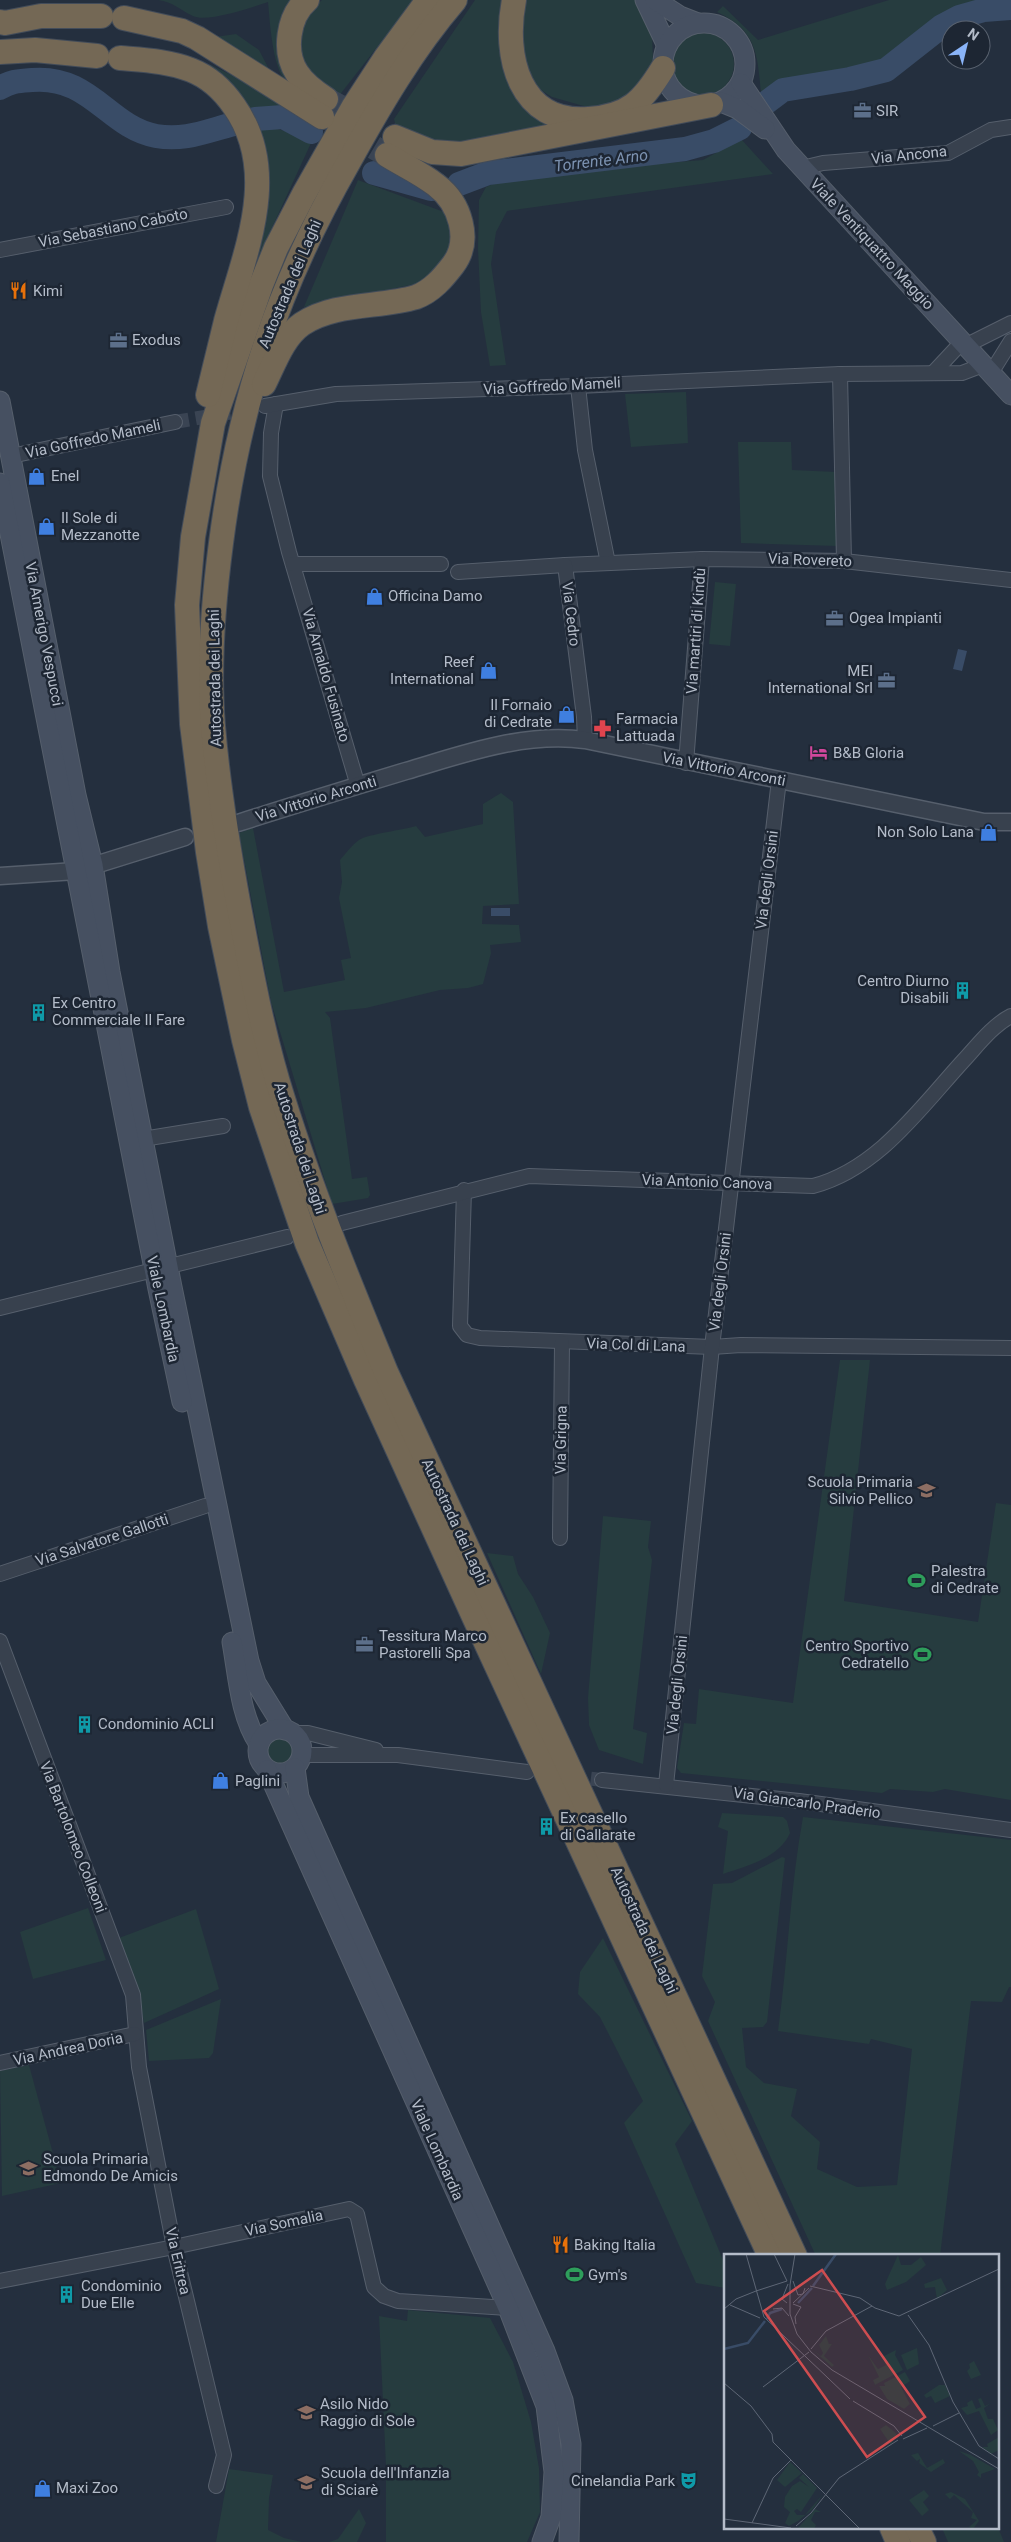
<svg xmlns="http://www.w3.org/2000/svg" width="1011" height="2542" font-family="Roboto,sans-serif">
	<rect width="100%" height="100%" fill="#242f3e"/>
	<g fill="#263c3f">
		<path d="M158,0H301L282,37L323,106C312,99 294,92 286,82C272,66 270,22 268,2C253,7 207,23 193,16C180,10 173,2 158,0Z"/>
		<path d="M322,0H414L338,97L323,86L297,58C300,34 303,16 322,0Z"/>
		<polygon points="475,0 504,0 540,120 555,129 449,144 396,127 394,119"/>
		<polygon points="519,0 636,0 652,33 653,62 633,91 610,104 587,107 552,97 534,86 523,68"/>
		<path d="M889,0H1011V1L963,10L889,56L883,65L849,73L829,71L761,92C757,53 757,31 717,12L723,6L758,40Z"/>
		<circle cx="703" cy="64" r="31"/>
		<polygon points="236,34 259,50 272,75 215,37"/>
		<polygon points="209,64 260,89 320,128 279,109 249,111 232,87"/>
		<polygon points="265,126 293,133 311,143 247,282 257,130"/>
		<polygon points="741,139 773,174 507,211 496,232 491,264 506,365 490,366 481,312 478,249 479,200 486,187 503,180 552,172 703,160"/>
		<polygon points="358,180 444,212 454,234 445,261 420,283 304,307"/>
		<polygon points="686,392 688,443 631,447 625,394"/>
		<polygon points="738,442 791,442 792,470 836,472 838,546 741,543"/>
		<polygon points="715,582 736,584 730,646 709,644"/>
		<path d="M501,793L513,802L519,904L483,906L482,924L519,925L521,942L490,945L491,953L483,984L468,988L440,990L366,1008L325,1012L330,1018L352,1179L367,1177L370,1195L368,1198L332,1204L271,1002L239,833L253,828L284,992L345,980L341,960L351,958L339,898L342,882L340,860C346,853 352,845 359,840C368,834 404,830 416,826L425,837L483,824V804Z"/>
		<polygon points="840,1360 870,1360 844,1601 978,1622 996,1503 1011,1505 1011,1800 945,1789 933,1792 890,1789 882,1793 681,1773 677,1768 684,1723 696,1724 699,1689 793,1703"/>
		<polygon points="603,1516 651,1521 648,1547 652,1560 633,1729 647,1733 643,1764 599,1750 589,1725 588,1698"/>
		<polygon points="487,1553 513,1556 518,1574 533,1597 550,1633 541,1674"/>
		<circle cx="280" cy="1752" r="14"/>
		<path d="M722,1813L783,1817L787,1821L790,1833C779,1858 747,1866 723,1874L728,1831L718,1827Z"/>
		<path d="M803,1817L1011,1840V1987H1009L1002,2002L971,2001L940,2256H816L708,2021L715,2002L702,1976L713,1884L732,1883L782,1857L785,1858L767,2022L763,2027L742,2028L746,2067L764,2083L797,2089L791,2116L820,2142L817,2169L857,2187L897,2185L912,2049L871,2039L869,2044L778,2031C788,1960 790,1888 803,1817Z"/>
		<polygon points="88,1908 106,1960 33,1979 20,1932"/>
		<polygon points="196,1909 219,1989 144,2023 137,1987 119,1938"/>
		<polygon points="603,1938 692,2121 675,2144 725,2265 725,2288 696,2283 624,2123 643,2101 600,2017 578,1994 580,1972"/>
		<polygon points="221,1999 213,2053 209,2058 149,2061 146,2030"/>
		<polygon points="29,2065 61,2183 2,2196 0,2071"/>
		<polygon points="408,2310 490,2318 513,2362 531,2422 539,2468 540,2512 527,2542 386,2542 386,2466 379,2316 407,2321"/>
		<polygon points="229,2469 273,2475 269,2498 268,2530 284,2538 302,2542 216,2542"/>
		<polygon points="359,2509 366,2523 357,2542 329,2542 338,2539"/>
		<polygon points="997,2525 1004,2542 948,2542 942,2528 997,2528"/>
	</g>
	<g fill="#394c67">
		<polygon points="958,649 967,651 962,671 953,669"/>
		<rect x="491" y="908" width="19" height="8"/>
	</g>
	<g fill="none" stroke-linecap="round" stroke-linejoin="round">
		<g stroke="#394c67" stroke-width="24">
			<path d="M0,88C11,81 19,81 32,80C91,75 108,127 156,136C185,141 206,131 234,124"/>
			<polyline points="767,102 783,90 850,79 886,70 942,26 959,17 984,10 1011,8"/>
			<polyline points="255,119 283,117 311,132"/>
			<polyline points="374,173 431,189"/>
			<polyline points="459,184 488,173 685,149 714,141 740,128"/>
		</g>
		<g stroke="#3a4453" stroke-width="14" stroke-dasharray="14 7" stroke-linecap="butt">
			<polyline points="175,422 251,409"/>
			<polyline points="570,1776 602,1780"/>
		</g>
		<g stroke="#3a4453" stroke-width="24" stroke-dasharray="24 12" stroke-linecap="butt">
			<polyline points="326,99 395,137"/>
			<polyline points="343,129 387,155"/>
		</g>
		<defs>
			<g id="minor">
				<polyline points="802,168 823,163 948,153 991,130 1011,127"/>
				<polyline points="0,250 226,207"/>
				<polyline points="965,346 1011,323"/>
				<polyline points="933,373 962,342"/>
				<polyline points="991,373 1011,341"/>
				<polyline points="840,374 844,561"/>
				<polyline points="578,386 585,450 608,563"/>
				<polyline points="276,404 271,433 270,476 289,552 358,786"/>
				<polyline points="265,406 336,394 578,386 840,374 962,373 983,365"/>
				<polyline points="11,456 175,422"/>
				<polyline points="293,564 441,564"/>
				<polyline points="565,565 702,559 844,561 1011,580"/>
				<polyline points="458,572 565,565 584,717 585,740"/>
				<polyline points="686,763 702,559"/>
				<polyline points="143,1139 223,1126"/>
				<polyline points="464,1190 460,1326 467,1335 480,1338 712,1347 741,1345 1011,1348"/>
				<path d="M342,1223L529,1176L813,1186C878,1169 920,1108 964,1060C977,1046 993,1025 1011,1016"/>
				<polyline points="0,1308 287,1237"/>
				<polyline points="560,1538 562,1343"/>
				<polyline points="0,1574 205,1506"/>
				<polyline points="0,1641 133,1995 139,2067 174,2247 224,2455 216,2486"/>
				<polyline points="292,1733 308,1733 376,1750"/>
				<polyline points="302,1755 398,1755 527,1772"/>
				<polyline points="602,1780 799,1801 1011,1830"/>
				<polyline points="666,1785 712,1347 779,780"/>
				<polyline points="0,2063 135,2034"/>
				<polyline points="0,2281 174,2247 349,2209 357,2214 374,2287 384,2296 398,2301 508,2308"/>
			</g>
			<g id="tertiary">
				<path d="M238,823C294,805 350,788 406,771C464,754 523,732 585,740L984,822H1011"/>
				<polyline points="0,876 76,871 185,837"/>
			</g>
			<g id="secondary">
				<polyline points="645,0 667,46"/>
				<polyline points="655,0 680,16 698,23"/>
				<circle cx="704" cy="64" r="41"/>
				<polyline points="741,83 786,150 1011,395"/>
				<polyline points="721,102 738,109 765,129"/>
				<polyline points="0,401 76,795 93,865 110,972 172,1287 249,1661 256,1683 285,1730"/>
				<polyline points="0,483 158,1289 182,1402"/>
				<path d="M232,1642C238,1675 240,1716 259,1744"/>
				<circle cx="280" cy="1751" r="22"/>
				<polyline points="295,1768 299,1797 545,2351 563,2400 571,2444 569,2542"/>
				<polyline points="267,1770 508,2308 546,2406 554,2472 551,2517 542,2542"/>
			</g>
			<g id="motorway">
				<path d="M307,0C288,16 283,52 297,73C304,84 315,92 326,99"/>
				<polyline points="428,0 386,57 354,106 304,194 276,248 261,285 213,423 193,537 187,605 192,724 208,852 220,926 244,1040 261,1107 307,1243 366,1380 475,1619 770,2256"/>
				<path d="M455,0C412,50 379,107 347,165C277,288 239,403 221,543C213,604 208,665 213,726C218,786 228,847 239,907C251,971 263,1036 283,1099C312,1192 349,1282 386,1372L795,2256"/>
				<path d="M514,0C503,56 519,125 589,119C629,116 643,101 663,68"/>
				<polyline points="124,18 182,31 197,38 322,117"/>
				<polyline points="0,22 5,23 41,16 101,16"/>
				<polyline points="0,52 35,50 97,56"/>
				<path d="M120,58C143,60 169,61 191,70C209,77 223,90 234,106C281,172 245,252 226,321C220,345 214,370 208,395"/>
				<polyline points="395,137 432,152 461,154 711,105"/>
				<path d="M264,384C274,364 283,337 302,324C335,302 380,308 416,297C432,291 443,278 453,265C472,240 460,203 436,185C421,173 403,165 387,155"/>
				<polyline points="892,2528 898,2542"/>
				<polyline points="917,2528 924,2542"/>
			</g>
		</defs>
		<use href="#minor" stroke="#565f6c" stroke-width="16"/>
		<use href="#tertiary" stroke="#565f6c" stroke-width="19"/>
		<use href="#secondary" stroke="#565f6c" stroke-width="21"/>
		<use href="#motorway" stroke="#434c59" stroke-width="26"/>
		<use href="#minor" stroke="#38414e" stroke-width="14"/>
		<use href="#tertiary" stroke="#38414e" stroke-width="16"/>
		<use href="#secondary" stroke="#465061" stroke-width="19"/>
		<use href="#motorway" stroke="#746855" stroke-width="24"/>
	</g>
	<defs>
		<symbol id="office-bare" viewBox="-9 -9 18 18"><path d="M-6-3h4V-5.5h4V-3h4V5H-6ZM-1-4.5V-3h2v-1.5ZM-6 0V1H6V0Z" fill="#5c6f8a" stroke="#1d2633" stroke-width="2.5" paint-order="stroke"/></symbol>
		<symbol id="restaurant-bare" viewBox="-9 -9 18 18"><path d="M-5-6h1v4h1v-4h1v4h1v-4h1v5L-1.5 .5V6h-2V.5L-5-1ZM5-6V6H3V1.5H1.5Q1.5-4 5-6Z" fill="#e8710a" stroke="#1d2633" stroke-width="2.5" paint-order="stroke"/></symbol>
		<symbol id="shop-bare" viewBox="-9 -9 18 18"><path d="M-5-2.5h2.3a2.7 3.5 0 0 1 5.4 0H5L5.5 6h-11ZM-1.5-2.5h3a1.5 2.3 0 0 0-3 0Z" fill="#3f7fe0" stroke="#1d2633" stroke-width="2.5" paint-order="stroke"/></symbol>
		<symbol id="pharmacy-bare" viewBox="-9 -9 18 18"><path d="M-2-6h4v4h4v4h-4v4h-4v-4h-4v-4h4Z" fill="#e0444e" stroke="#1d2633" stroke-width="2.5" paint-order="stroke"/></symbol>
		<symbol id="hotel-bare" viewBox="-9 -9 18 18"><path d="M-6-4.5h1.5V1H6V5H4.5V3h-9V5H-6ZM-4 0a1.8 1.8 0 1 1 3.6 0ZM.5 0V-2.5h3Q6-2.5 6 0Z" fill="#d1479c" stroke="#1d2633" stroke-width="2.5" paint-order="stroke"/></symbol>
		<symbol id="building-bare" viewBox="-9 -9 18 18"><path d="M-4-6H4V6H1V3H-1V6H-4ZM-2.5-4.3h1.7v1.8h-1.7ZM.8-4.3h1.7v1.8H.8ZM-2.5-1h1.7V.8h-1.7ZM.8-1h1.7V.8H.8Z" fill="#0f9aa8" stroke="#1d2633" stroke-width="2.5" paint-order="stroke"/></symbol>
		<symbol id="school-bare" viewBox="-9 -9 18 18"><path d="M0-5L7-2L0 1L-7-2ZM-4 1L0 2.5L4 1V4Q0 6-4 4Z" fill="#8d6e63" stroke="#1d2633" stroke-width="2.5" paint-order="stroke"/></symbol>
		<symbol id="stadium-bare" viewBox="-9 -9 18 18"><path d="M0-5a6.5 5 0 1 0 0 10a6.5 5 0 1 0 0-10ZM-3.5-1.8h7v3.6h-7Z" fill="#2e9e5b" stroke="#1d2633" stroke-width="2.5" paint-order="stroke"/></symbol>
		<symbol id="theatre-bare" viewBox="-9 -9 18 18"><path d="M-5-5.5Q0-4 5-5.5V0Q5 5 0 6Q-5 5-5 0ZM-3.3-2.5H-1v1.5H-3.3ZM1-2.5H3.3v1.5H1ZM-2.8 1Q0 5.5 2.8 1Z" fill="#0f9aa8" stroke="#1d2633" stroke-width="2.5" paint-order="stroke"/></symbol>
	</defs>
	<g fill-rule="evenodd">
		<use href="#office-bare" x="850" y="98" width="25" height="25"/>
		<use href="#restaurant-bare" x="6" y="278" width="25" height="25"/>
		<use href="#office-bare" x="106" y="328" width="25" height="25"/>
		<use href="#shop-bare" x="24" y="464" width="25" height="25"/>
		<use href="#shop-bare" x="34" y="514" width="25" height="25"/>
		<use href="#shop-bare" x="362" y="584" width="25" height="25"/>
		<use href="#office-bare" x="822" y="606" width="25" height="25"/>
		<use href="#shop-bare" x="476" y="658" width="25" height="25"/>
		<use href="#office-bare" x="874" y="668" width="25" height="25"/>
		<use href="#shop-bare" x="554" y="702" width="25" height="25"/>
		<use href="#pharmacy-bare" x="590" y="716" width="25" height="25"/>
		<use href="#hotel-bare" x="806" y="740" width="25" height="25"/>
		<use href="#shop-bare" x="976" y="820" width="25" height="25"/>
		<use href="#building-bare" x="950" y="978" width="25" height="25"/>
		<use href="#building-bare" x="26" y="1000" width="25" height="25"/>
		<use href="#school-bare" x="914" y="1478" width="25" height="25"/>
		<use href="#stadium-bare" x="904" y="1568" width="25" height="25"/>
		<use href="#office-bare" x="352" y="1632" width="25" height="25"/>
		<use href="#stadium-bare" x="910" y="1642" width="25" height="25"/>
		<use href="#building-bare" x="72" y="1712" width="25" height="25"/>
		<use href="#shop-bare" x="208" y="1768" width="25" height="25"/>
		<use href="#building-bare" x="534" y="1814" width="25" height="25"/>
		<use href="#school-bare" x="16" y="2156" width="25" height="25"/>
		<use href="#restaurant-bare" x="548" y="2232" width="25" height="25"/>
		<use href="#stadium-bare" x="562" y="2262" width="25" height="25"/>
		<use href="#building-bare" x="54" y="2282" width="25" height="25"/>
		<use href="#school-bare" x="294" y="2400" width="25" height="25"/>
		<use href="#theatre-bare" x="676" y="2468" width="25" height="25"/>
		<use href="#school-bare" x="294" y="2470" width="25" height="25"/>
		<use href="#shop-bare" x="30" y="2476" width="25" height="25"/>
	</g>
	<g text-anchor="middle" stroke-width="5" stroke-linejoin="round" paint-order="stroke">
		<g font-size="15" fill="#b4bcc9" stroke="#1d2633" text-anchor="start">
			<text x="876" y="116">SIR</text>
			<text x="33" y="296">Kimi</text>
			<text x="132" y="345">Exodus</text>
			<text x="51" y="481">Enel</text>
			<text x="61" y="523">Il Sole di<tspan x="61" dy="17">Mezzanotte</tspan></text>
			<text x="388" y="601">Officina Damo</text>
			<text x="849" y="623">Ogea Impianti</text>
			<text x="474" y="667" text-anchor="end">Reef<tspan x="474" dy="17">International</tspan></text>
			<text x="873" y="676" text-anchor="end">MEI<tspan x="873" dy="17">International Srl</tspan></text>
			<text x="552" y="710" text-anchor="end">Il Fornaio<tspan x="552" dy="17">di Cedrate</tspan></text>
			<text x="616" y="724">Farmacia<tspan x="616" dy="17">Lattuada</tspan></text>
			<text x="833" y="758">B&amp;B Gloria</text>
			<text x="974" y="837" text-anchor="end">Non Solo Lana</text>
			<text x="949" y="986" text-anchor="end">Centro Diurno<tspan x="949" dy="17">Disabili</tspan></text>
			<text x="52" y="1008">Ex Centro<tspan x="52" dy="17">Commerciale Il Fare</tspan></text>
			<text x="913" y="1487" text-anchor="end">Scuola Primaria<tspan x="913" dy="17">Silvio Pellico</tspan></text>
			<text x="931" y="1576">Palestra<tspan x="931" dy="17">di Cedrate</tspan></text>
			<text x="379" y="1641">Tessitura Marco<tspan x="379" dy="17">Pastorelli Spa</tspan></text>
			<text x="909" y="1651" text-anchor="end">Centro Sportivo<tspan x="909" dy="17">Cedratello</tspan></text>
			<text x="98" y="1729">Condominio ACLI</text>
			<text x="235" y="1786">Paglini</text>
			<text x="560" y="1823">Ex casello<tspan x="560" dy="17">di Gallarate</tspan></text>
			<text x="43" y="2164">Scuola Primaria<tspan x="43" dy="17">Edmondo De Amicis</tspan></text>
			<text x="574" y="2250">Baking Italia</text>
			<text x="588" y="2280">Gym's</text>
			<text x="81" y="2291">Condominio<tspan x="81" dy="17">Due Elle</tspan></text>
			<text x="320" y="2409">Asilo Nido<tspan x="320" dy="17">Raggio di Sole</tspan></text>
			<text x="321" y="2478">Scuola dell'Infanzia<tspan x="321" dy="17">di Sciarè</tspan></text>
			<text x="675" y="2486" text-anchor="end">Cinelandia Park</text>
			<text x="56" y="2493">Maxi Zoo</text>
		</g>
		<g font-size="15" fill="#b4bcc9" stroke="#1d2633">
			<text transform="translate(909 155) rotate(-6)" y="5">Via Ancona</text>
			<text transform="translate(113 228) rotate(-11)" y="5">Via Sebastiano Caboto</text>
			<text transform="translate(872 244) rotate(47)" y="5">Viale Ventiquattro Maggio</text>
			<text transform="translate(290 284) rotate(-67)" y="5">Autostrada dei Laghi</text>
			<text transform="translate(552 386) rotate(-3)" y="5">Via Goffredo Mameli</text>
			<text transform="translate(93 439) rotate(-12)" y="5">Via Goffredo Mameli</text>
			<text transform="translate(810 560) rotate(2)" y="5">Via Rovereto</text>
			<text transform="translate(571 614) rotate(83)" y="5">Via Cedro</text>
			<text transform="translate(696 631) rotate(-86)" y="5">Via martiri di Kindù</text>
			<text transform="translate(44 634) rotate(79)" y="5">Via Amerigo Vespucci</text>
			<text transform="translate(326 675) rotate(74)" y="5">Via Arnaldo Fusinato</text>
			<text transform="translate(215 678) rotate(-91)" y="5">Autostrada dei Laghi</text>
			<text transform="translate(724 769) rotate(11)" y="5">Via Vittorio Arconti</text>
			<text transform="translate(316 799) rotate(-17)" y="5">Via Vittorio Arconti</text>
			<text transform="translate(767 880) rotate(-83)" y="5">Via degli Orsini</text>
			<text transform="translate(300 1148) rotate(72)" y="5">Autostrada dei Laghi</text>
			<text transform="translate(707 1182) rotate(2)" y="5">Via Antonio Canova</text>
			<text transform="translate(720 1282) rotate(-83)" y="5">Via degli Orsini</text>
			<text transform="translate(163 1309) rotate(78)" y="5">Viale Lombardia</text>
			<text transform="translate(636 1345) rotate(2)" y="5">Via Col di Lana</text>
			<text transform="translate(561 1440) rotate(-89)" y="5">Via Grigna</text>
			<text transform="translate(455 1522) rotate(65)" y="5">Autostrada dei Laghi</text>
			<text transform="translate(102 1540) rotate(-18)" y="5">Via Salvatore Gallotti</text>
			<text transform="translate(677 1685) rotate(-84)" y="5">Via degli Orsini</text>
			<text transform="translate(807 1803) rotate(8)" y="5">Via Giancarlo Praderio</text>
			<text transform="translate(73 1837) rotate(69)" y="5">Via Bartolomeo Colleoni</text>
			<text transform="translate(644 1930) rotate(65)" y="5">Autostrada dei Laghi</text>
			<text transform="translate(68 2049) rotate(-12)" y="5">Via Andrea Doria</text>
			<text transform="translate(437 2150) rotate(66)" y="5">Viale Lombardia</text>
			<text transform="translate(284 2223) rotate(-12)" y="5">Via Somalia</text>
			<text transform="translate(178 2261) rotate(77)" y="5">Via Eritrea</text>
		</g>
		<g font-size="16" font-style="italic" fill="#7c92b1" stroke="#1d2633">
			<text transform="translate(601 160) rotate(-7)" y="6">Torrente Arno</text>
		</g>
	</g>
	<g transform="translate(724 2254)">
		<rect width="275" height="275" fill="#242f3e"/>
		<path d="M174,1L177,11H187L197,3L202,11L182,28L163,36L161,30ZM217,24L223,36L213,45L211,33L201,34L200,30ZM102,82L105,90H108L100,102L110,111L108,113L88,95L97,102L99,99L95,91ZM193,94L195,110L183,116L177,101ZM172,96L171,101L179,116L151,131L149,126L155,123L144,101L154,115L162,111L158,103ZM250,107L257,121L247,125L243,117L246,114L245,110ZM181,118L186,127L177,133L186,150L180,155L163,145L155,132H161L160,129ZM215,131H221L226,142L211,149L207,142L202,144L200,141ZM257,144L261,152L267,149L260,154L264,165H269L274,176L267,181L255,157L243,161L237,154L244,152L243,149L248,146L252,155L257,153L254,145ZM162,171L173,180L167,191L156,175ZM275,183V196L267,200L258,193H264L263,190ZM235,197L247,201L271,215L257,220V224L253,221L255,218L249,207ZM194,199L203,214L219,205L221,209L207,218L195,209L196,205L193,207L187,201ZM66,208L78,219L61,233L53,226ZM79,220L93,234L77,258L73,255L70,257L73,261H81L99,240L89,255L74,267L65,272L61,269L66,258L60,253L61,243L68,232L76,227L85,233L75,224ZM200,236L205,242L199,248L205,256L198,262L185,246ZM227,238L241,245L255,267L249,275L245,273L253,266L247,264L249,258L230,241L226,245L221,240ZM91,255L97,258H91L87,266L92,271L90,275L74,274Z" fill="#263c3f"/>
		<path fill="none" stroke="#394c67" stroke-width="2.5" d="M89,32L112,0M74,49L88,34M43,65L46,59L58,55M0,95L24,89L41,67"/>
		<path fill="none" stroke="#5e6776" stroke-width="1" d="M22,0L40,63L126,145M50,0L63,27M71,0L66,31V60L73,80L87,98L108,116L275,215M69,27L74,41L79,40L81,34M86,32L136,44L151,54L175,62L275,15M32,37L63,27M63,49L58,45L64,30M69,49L85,34M69,50L77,53L71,63L72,70M6,51L36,64M0,55L12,45L32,37M49,55L58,54L65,62M184,61L205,91L229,148L255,192L275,205M87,95L102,77L148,52M0,129L27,152L48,180L49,188M39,133L85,98M129,147L170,172L178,182M209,172L235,159M179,185L203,174M49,188L136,275M0,265L67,274M28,269L49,224L67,206M72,272L87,259L115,224L174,186"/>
		<path fill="#ce4d50" fill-opacity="0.15" stroke="#ce4d50" stroke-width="2.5" d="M98,16L201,163L143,203L40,57Z"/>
		<rect width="275" height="275" fill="none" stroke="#b4bcc9" stroke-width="2.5"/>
	</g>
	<g transform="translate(966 45) rotate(35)"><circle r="24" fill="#1d2633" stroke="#59626f"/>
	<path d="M0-4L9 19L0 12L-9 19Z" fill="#8ab4f8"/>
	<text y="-8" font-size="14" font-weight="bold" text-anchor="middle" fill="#b4bcc9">N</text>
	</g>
</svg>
